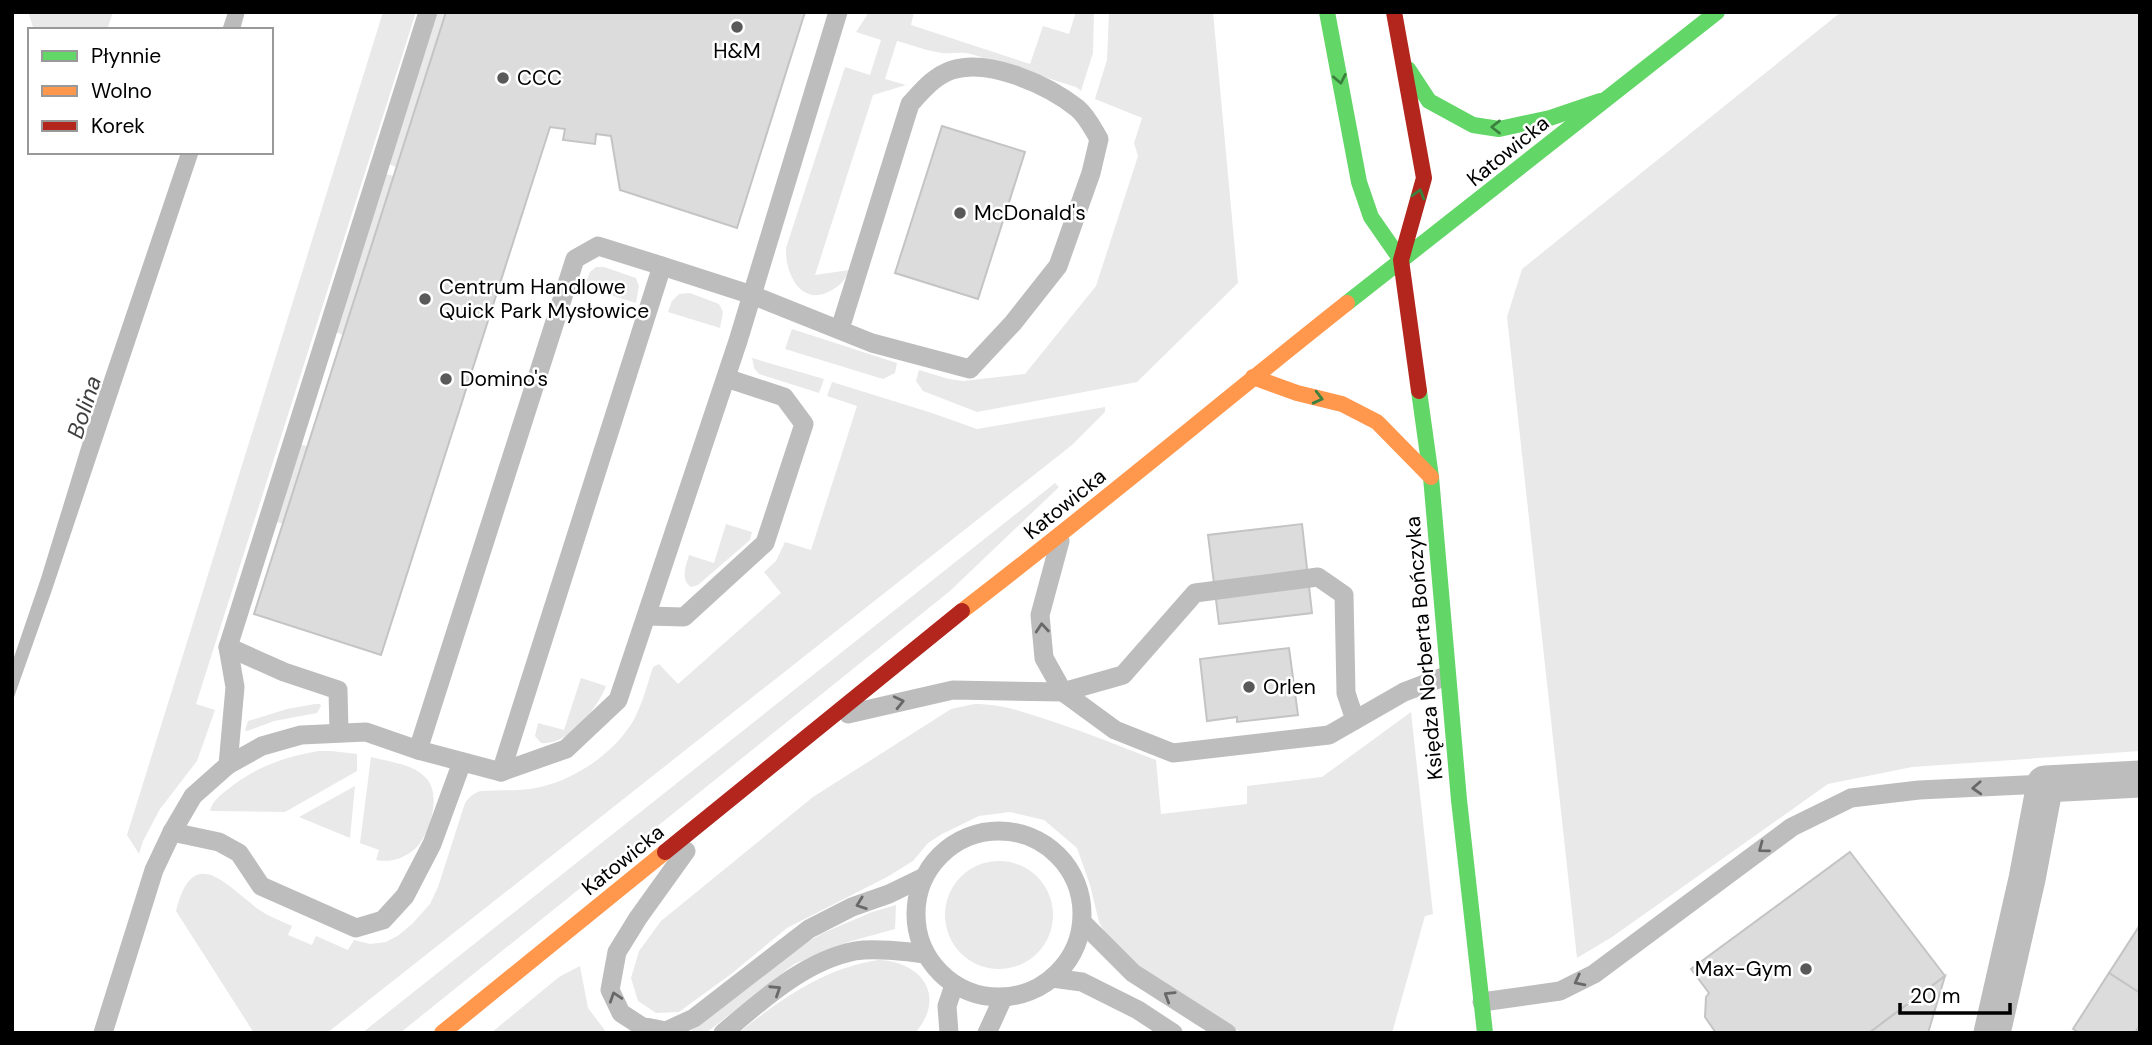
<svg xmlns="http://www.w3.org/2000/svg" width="2152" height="1045" font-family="'DM Sans',sans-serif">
	<rect width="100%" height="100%" fill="#fff"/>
	<g fill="#e9e9e9">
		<polygon points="28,12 113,12 107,30 34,30"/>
		<polygon points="383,12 416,12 196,704 215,710 197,761 160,809 143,841 139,854 127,835"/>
		<polygon points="438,12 446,12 396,167 389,164"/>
		<path d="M869,12H914L911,25L1030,64L1043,26L1069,34L1076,12H1094L1093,53L1081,91L1076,87L971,54C961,51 952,54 942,53C927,51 912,45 897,41L885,79L906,85L873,95L815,275L849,270C845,280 841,285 832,290C802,308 785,275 786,248L845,67L870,75L881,40L856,32Z"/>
		<polygon points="1109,12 1213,12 1238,283 1137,382 977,412 923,391 916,381 919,370 949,379 963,381 1025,374 1096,286 1138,156 1134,143 1142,118 1095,99 1107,60"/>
		<polygon points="1841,12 2140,12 2140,751 1912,767 1828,784 1612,937 1577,958 1507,317 1522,269"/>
		<polygon points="386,174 394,176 343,335 336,332"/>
		<polygon points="596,267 604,267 636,278 639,286 636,303 584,287 590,272"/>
		<polygon points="690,293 719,304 723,312 720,328 668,312 672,301 679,294"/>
		<polygon points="792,329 897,363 895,373 883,379 785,349"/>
		<polygon points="752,358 824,379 819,393 759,374 754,368"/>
		<path d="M832,382L932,413L977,429L1105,407V412L1072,445L327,1033H254L176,911C193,844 224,883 258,909C268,916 281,921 292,926L288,935L312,945L316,936L348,950L354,940L370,944L386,942L399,935L412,924L430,904L438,887L465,803C470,796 474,793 481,791C498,790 514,791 530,789C570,783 610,757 632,723C642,706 647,685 653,667L659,664L678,684L781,593L764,572L776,561L785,542L811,550L857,406L827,396Z"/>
		<polygon points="299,444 307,446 283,524 274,521"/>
		<polygon points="1055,483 1059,487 950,591 400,1033 362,1033"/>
		<path d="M726,524L752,532L750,540L698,585L691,587C680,579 686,566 689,555L714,563Z"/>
		<path d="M581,678L606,686C597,709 568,746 541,743L535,736L538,723L564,730Z"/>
		<polygon points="315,704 320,704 321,706 317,713 274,721 247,731 245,730 248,721 287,709"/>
		<path d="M974,704C1003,704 1027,713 1054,722C1088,733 1122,747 1156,760L1161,814L1247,804V786L1322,777L1411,712L1433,914L1425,916L1392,1033H1242L1125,959L1110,943L1099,922L1090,885L1077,848L1044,820L1010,812L979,816L942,834L928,843L913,861L887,877L787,928L731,974L679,1012L656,1013L638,1001L631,978L639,951L661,921L813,797L951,709Z"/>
		<path d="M318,751H331L357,754V771L285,812L210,811C212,802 219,796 227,790C253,768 284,757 318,751Z"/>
		<path d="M371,757C389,762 414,764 426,778C442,794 430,834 416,848C405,858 391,863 376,860L379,850L360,843Z"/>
		<polygon points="355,786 350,838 299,817"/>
		<circle cx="999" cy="915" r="54"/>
		<polygon points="896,905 895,929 848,942 794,964 706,1033 688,1033 793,950 823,933 872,912"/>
		<path d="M878,960C922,961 947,997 915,1033H738C780,1000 824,968 878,960Z"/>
		<polygon points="580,966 588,1008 607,1033 491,1033 559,977"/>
	</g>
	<g fill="#bbb">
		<polygon points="228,12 245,12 240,30 222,30"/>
		<polygon points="181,152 199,152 52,590 12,703 12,663 41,578 83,441"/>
	</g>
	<g fill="#dcdcdc" stroke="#c4c4c4" stroke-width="2">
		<polygon points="446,12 805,12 737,228 620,190 611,136 596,134 595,144 563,140 565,129 550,127 381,655 254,614"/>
		<polygon points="942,126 1025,152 978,299 895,273"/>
		<polygon points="1302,524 1312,613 1219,624 1208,535"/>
		<polygon points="1289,648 1298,715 1237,722 1237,717 1207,721 1200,659"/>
		<polygon points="1850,852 1945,976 1869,1033 1716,1033 1705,1017 1706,997 1709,993 1691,969"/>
		<polygon points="2140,925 2140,993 2109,973"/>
		<polygon points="2109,973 2140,993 2140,1025 2135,1033 2080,1033 2073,1029"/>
		<polygon points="1945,976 1928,1033 1869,1033"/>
	</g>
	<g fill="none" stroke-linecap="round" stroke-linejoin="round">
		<g stroke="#bdbdbd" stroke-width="19">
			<polyline points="1060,541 1040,615 1044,658 1063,692 1115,730 1173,753 1329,735 1404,692 1446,676"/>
			<polyline points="647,616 684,617 765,543 804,424 784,397 726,378"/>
			<polyline points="228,647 235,687 228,765"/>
			<polyline points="848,714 953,690 1063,692 1123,675 1195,593 1318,577 1344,595 1346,693 1355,720"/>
			<polyline points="339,732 338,690 284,672 228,647 428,12"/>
			<polyline points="418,750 575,259 598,246 662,266"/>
			<path d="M501,772L662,266L752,295L872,343L970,369L1013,323L1058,266L1091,173L1099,139C1093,129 1087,116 1077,108C1048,85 989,58 952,70C934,76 922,91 910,104L840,329"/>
			<circle cx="999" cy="914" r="83"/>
			<polyline points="172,832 219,842 239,853 261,886 356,928 383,920 405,896 432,844 462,762"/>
			<polyline points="686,851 638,918 617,952 610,990 621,1013 641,1026 666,1031 694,1018 809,929 852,907 889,894 924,877"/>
			<polyline points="1082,922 1133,973 1227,1033"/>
			<polyline points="1052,978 1082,982 1138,1010 1173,1033"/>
			<polyline points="1482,1002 1560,991 1594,974 1792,827 1851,798 1919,790 2045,784"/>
			<polyline points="103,1033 154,870 172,832 193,796 228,765 262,746 301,735 366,732 418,750 501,772 566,749 618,700 738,341 838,12"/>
			<path d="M723,1033C761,1001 804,961 855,951C873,948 906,951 925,954"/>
			<polyline points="949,1033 947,1006 954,985"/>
			<polyline points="987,1033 1003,998"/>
		</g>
		<polyline stroke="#bdbdbd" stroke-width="37" points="1992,1033 2027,879 2045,784 2140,779"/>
		<g stroke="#63d668" stroke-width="16">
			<polyline points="1327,12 1359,182 1371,217 1401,260"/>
			<polyline points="1408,69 1429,101 1473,125 1499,129 1550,118 1600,101"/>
			<polyline points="1347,303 1717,12"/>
			<polyline points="1419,391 1431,477 1459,800 1485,1033"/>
		</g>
		<g stroke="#ff974d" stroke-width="16">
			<polyline points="1253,377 1297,393 1342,404 1377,422 1431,477"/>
			<path d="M962,611C1093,511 1218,405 1347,303"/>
			<polyline points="442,1033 665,852"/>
		</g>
		<g stroke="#b3261e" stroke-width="16">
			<polyline points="1394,12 1424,178 1401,260 1419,391"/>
			<polyline points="665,852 962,611"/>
		</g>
	</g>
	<defs><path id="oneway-chevron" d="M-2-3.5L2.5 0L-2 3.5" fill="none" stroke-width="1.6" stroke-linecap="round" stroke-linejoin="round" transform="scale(1.75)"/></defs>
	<g stroke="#3b803e">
		<use href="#oneway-chevron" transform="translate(1340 79) rotate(79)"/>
		<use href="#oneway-chevron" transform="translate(1496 127) rotate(-180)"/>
		<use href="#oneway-chevron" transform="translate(1419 194) rotate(-74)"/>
		<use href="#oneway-chevron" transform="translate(1318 398) rotate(14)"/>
	</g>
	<g stroke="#686868">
		<use href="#oneway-chevron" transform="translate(1042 628) rotate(-95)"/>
		<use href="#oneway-chevron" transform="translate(899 702) rotate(-13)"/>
		<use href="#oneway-chevron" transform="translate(1977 788) rotate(177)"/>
		<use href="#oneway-chevron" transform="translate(1763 848) rotate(143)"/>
		<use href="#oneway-chevron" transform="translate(861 904) rotate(160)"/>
		<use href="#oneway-chevron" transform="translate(1579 981) rotate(153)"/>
		<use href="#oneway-chevron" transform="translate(776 990) rotate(-33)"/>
		<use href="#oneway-chevron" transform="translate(1169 996) rotate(-148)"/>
		<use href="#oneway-chevron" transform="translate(615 997) rotate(-108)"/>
	</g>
	<g fill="#595959" stroke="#fff" stroke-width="2.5">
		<circle cx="737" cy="27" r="7"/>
		<circle cx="503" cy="78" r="7"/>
		<circle cx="960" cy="213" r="7"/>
		<circle cx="425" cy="299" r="7"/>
		<circle cx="446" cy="379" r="7"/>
		<circle cx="1249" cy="687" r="7"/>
		<circle cx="1806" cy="969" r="7"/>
	</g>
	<g text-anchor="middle" stroke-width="5" stroke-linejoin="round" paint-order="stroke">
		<g font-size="21" fill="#000" stroke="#fff" text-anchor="start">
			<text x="737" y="58" text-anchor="middle">H&amp;M</text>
			<text x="517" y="85">CCC</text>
			<text x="974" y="220">McDonald's</text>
			<text x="439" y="294">Centrum Handlowe<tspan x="439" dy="24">Quick Park Mysłowice</tspan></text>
			<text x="460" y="386">Domino's</text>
			<text x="1263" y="694">Orlen</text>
			<text x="1792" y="976" text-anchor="end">Max-Gym</text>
		</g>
		<g font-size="21" fill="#000" stroke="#fff">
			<text transform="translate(1508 151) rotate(-39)" y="7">Katowicka</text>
			<text transform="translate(1065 504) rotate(-39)" y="7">Katowicka</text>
			<text transform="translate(1424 648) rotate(-95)" y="7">Księdza Norberta Bończyka</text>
			<text transform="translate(623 860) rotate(-39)" y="7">Katowicka</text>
		</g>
		<g font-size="23" font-style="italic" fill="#3f3f3f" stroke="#fff">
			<text transform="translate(84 407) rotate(-72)" y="8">Bolina</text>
		</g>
	</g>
	<rect width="2152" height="1045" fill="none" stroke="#000000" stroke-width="28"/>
	<rect x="28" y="28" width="245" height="126" fill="#ffffff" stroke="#999999" stroke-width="2"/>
	<rect x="42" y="51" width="35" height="10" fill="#63d668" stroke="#999999" stroke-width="2"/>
	<text x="91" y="63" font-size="21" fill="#000000">Płynnie</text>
	<rect x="42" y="86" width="35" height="10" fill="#ff974d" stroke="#999999" stroke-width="2"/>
	<text x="91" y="98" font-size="21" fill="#000000">Wolno</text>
	<rect x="42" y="121" width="35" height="10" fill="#b3261e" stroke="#999999" stroke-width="2"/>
	<text x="91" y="133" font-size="21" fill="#000000">Korek</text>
	<path d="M1900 1003v10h110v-10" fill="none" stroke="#000000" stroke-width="3.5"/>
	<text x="1910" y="1003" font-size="21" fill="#000000" stroke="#ffffff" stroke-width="5" paint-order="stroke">20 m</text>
</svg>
